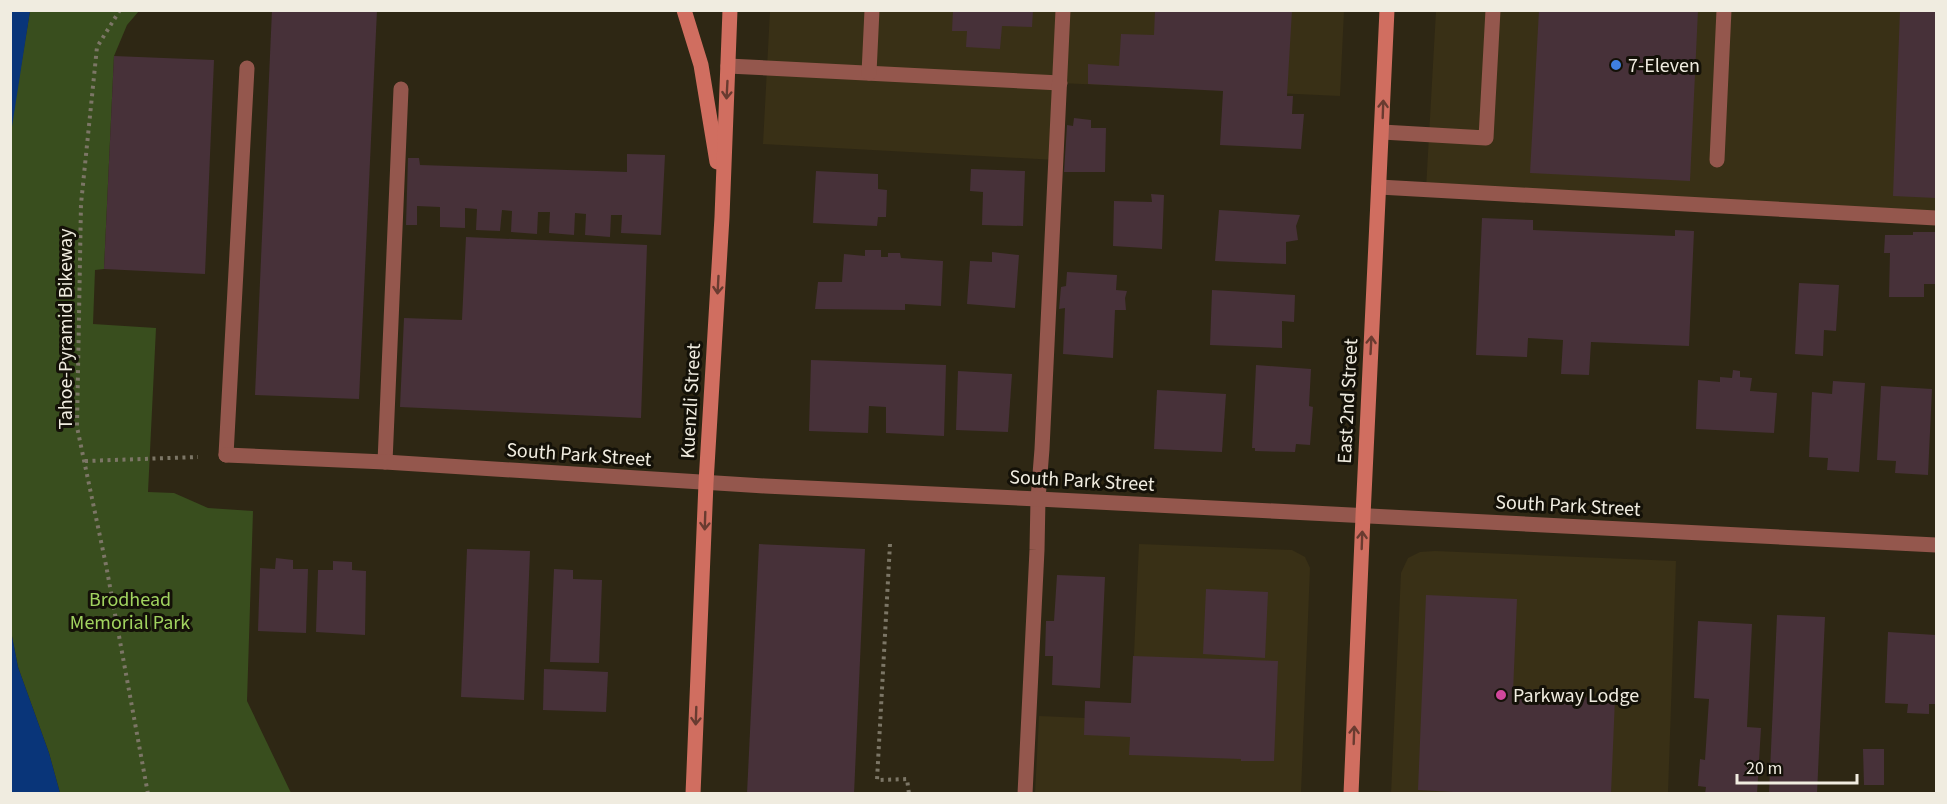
<svg xmlns="http://www.w3.org/2000/svg" width="1947" height="804" font-family="'Source Sans 3',sans-serif">
	<rect width="100%" height="100%" fill="#2e2714"/>
	<g fill="#393016">
		<polygon points="770,11 1344,11 1340,96 1060,83 1056,160 763,144"/>
		<polygon points="1436,11 1936,11 1936,218 1426,189"/>
		<polygon points="1139,544 1292,550 1305,557 1310,568 1301,793 1035,794 1039,716 1131,720"/>
		<polygon points="1435,551 1676,561 1668,793 1391,794 1401,573 1408,558 1420,552"/>
	</g>
	<polygon fill="#394e1e" points="30,11 139,11 127,25 114,56 104,269 95,270 93,324 156,328 148,492 174,493 208,508 253,511 247,701 291,793 60,793 49,753 18,667 10,626 10,133"/>
	<g fill="#093579">
		<polygon points="11,10 30,11 11,133 10,11"/>
		<polygon points="10,626 18,667 49,753 60,793 11,793"/>
	</g>
	<g fill="#473139">
		<polygon points="272,10 377,10 359,399 255,395"/>
		<polygon points="953,10 1033,10 1032,27 1002,26 1000,49 966,47 967,31 952,31"/>
		<polygon points="1155,10 1292,10 1287,96 1293,96 1292,114 1304,114 1301,149 1220,145 1223,91 1088,84 1088,64 1119,66 1121,34 1154,35"/>
		<polygon points="1539,10 1698,10 1690,181 1530,173"/>
		<polygon points="1900,10 1936,10 1936,198 1893,196"/>
		<polygon points="114,56 214,60 205,274 104,269"/>
		<polygon points="1074,118 1091,120 1091,128 1106,128 1105,172 1064,172 1067,125 1073,126"/>
		<polygon points="627,154 665,155 661,235 621,233 622,215 611,215 610,237 585,235 586,214 575,213 574,235 549,233 550,212 538,212 537,234 511,232 512,211 502,210 500,231 476,230 477,209 465,208 465,228 440,227 440,207 417,206 417,225 406,225 408,158 419,158 420,165 627,172"/>
		<polygon points="971,169 1025,171 1023,226 982,225 983,192 970,191"/>
		<polygon points="816,171 878,174 878,189 887,190 886,217 878,217 877,226 813,223"/>
		<polygon points="1151,194 1164,195 1162,249 1113,246 1114,201 1152,202"/>
		<polygon points="1219,210 1300,215 1296,226 1298,240 1286,242 1286,264 1215,261"/>
		<polygon points="1482,218 1533,220 1533,230 1675,236 1675,230 1694,231 1689,346 1591,342 1589,375 1561,374 1563,340 1528,338 1527,357 1476,355"/>
		<polygon points="1913,232 1936,232 1936,284 1924,284 1924,297 1889,297 1890,253 1884,253 1885,235 1913,235"/>
		<polygon points="466,237 647,245 641,418 400,407 404,318 462,320"/>
		<polygon points="865,250 881,250 881,257 888,257 888,253 900,253 901,258 943,261 941,306 905,304 905,310 815,309 818,282 842,282 844,254 865,256"/>
		<polygon points="992,252 1019,255 1015,308 967,304 970,261 992,262"/>
		<polygon points="1067,272 1117,275 1116,290 1127,291 1125,298 1126,310 1115,310 1113,358 1063,354 1065,308 1059,309 1061,287 1066,286"/>
		<polygon points="1799,283 1839,285 1836,331 1824,330 1823,356 1795,354"/>
		<polygon points="1212,290 1295,295 1294,322 1282,321 1282,348 1210,345"/>
		<polygon points="811,360 946,365 944,436 886,433 886,407 869,406 868,433 809,431"/>
		<polygon points="1256,365 1311,369 1309,406 1313,407 1310,445 1296,444 1295,452 1255,451 1255,448 1252,448"/>
		<polygon points="1733,370 1740,371 1740,377 1752,378 1750,391 1777,393 1774,433 1696,429 1698,380 1720,382 1720,377 1732,378"/>
		<polygon points="958,371 1012,374 1008,432 956,430"/>
		<polygon points="1833,381 1865,383 1859,472 1827,470 1828,458 1809,457 1812,392 1832,394"/>
		<polygon points="1881,386 1932,389 1928,475 1895,473 1896,461 1877,460"/>
		<polygon points="1157,390 1226,394 1222,452 1154,449"/>
		<polygon points="759,544 865,549 854,794 747,794"/>
		<polygon points="467,549 530,551 524,700 461,697"/>
		<polygon points="276,558 293,560 293,569 308,569 306,633 258,631 260,568 275,569"/>
		<polygon points="333,561 352,562 352,570 366,571 365,635 316,632 318,570 333,570"/>
		<polygon points="554,569 573,570 573,579 602,580 599,663 550,662"/>
		<polygon points="1057,575 1105,577 1100,688 1052,685 1053,656 1045,656 1046,621 1054,621"/>
		<polygon points="1206,589 1268,592 1265,658 1203,654"/>
		<polygon points="1426,595 1517,599 1513,692 1521,693 1521,689 1579,692 1579,697 1615,698 1611,794 1453,794 1453,792 1418,790"/>
		<polygon points="1777,615 1825,617 1817,794 1769,794"/>
		<polygon points="1698,621 1752,624 1747,727 1761,728 1757,794 1705,794 1706,787 1698,786 1700,759 1705,760 1709,699 1694,698"/>
		<polygon points="1888,632 1936,635 1936,704 1929,704 1929,714 1907,713 1908,704 1885,703"/>
		<polygon points="1133,656 1278,661 1274,761 1241,761 1241,759 1129,755 1130,737 1084,735 1085,701 1131,703"/>
		<polygon points="544,669 608,672 606,712 543,710"/>
		<polygon points="1863,749 1884,749 1884,785 1864,785"/>
	</g>
	<g fill="none" stroke-linecap="round" stroke-linejoin="round">
		<g stroke="#7c7666" stroke-width="4" stroke-dasharray="3 4.5" stroke-linecap="butt">
			<polyline points="120,10 97,47 81,204 77,427 106,565 148,794"/>
			<polyline points="85,461 198,457"/>
			<polyline points="890,544 877,780 907,779 909,794"/>
		</g>
		<g stroke="#94574d" stroke-width="15">
			<polyline points="728,66 1060,83"/>
			<polyline points="869,73 872,10"/>
			<polyline points="1382,132 1486,138 1493,10"/>
			<polyline points="1717,160 1724,10"/>
			<polyline points="1379,187 1936,218"/>
			<polyline points="226,455 247,68"/>
			<polyline points="385,462 401,89"/>
			<polyline points="1025,794 1037,550 1038,499 1042,449 1063,10"/>
		</g>
		<polyline stroke="#94574d" stroke-width="15" points="226,455 385,462 765,486 1038,499 1936,545"/>
		<g stroke="#d06e60" stroke-width="15">
			<polyline points="684,10 701,65 717,162"/>
			<polyline points="693,794 706,483 722,217 730,10"/>
			<polyline points="1351,794 1363,516 1387,10"/>
		</g>
	</g>
	<defs><path id="oneway-shaft" d="M-6 0H5M1.5-3L5.5 0L1.5 3" fill="none" stroke-width="1.6" stroke-linecap="round" stroke-linejoin="round" transform="scale(1.5)"/></defs>
	<g stroke="#693b30">
		<use href="#oneway-shaft" transform="translate(727 90) rotate(93)"/>
		<use href="#oneway-shaft" transform="translate(1383 109) rotate(-88)"/>
		<use href="#oneway-shaft" transform="translate(718 285) rotate(93)"/>
		<use href="#oneway-shaft" transform="translate(1371 345) rotate(-87)"/>
		<use href="#oneway-shaft" transform="translate(705 521) rotate(92)"/>
		<use href="#oneway-shaft" transform="translate(1362 540) rotate(-88)"/>
		<use href="#oneway-shaft" transform="translate(696 716) rotate(92)"/>
		<use href="#oneway-shaft" transform="translate(1354 735) rotate(-88)"/>
	</g>
	<circle fill="#3f7fe0" stroke="#141108" stroke-width="2" cx="1616" cy="65" r="6"/>
	<circle fill="#d1479c" stroke="#141108" stroke-width="2" cx="1501" cy="695" r="6"/>
	<g text-anchor="middle" stroke-width="6" stroke-linejoin="round" paint-order="stroke">
		<g font-size="20" fill="#f0ece0" stroke="#141108" text-anchor="start">
			<text x="1628" y="72">7-Eleven</text>
			<text x="1513" y="702">Parkway Lodge</text>
		</g>
		<g font-size="20" fill="#f0ece0" stroke="#141108">
			<text transform="translate(65 329) rotate(-90)" y="7">Tahoe-Pyramid Bikeway</text>
			<text transform="translate(690 401) rotate(-87)" y="7">Kuenzli Street</text>
			<text transform="translate(1347 401) rotate(-87)" y="7">East 2nd Street</text>
			<text transform="translate(579 454) rotate(4)" y="7">South Park Street</text>
			<text transform="translate(1082 480) rotate(3)" y="7">South Park Street</text>
			<text transform="translate(1568 505) rotate(3)" y="7">South Park Street</text>
		</g>
		<g font-size="20" fill="#a1d35f" stroke="#141108">
			<text x="130" y="606">Brodhead<tspan x="130" dy="23">Memorial Park</tspan></text>
		</g>
	</g>
	<rect width="1947" height="804" fill="none" stroke="#f0ece0" stroke-width="24"/>
	<path d="M1737 774v9h120v-9" fill="none" stroke="#f0ece0" stroke-width="3"/>
	<text x="1746" y="774" font-size="18" fill="#f0ece0" stroke="#141108" stroke-width="4.5" paint-order="stroke">20 m</text>
</svg>
